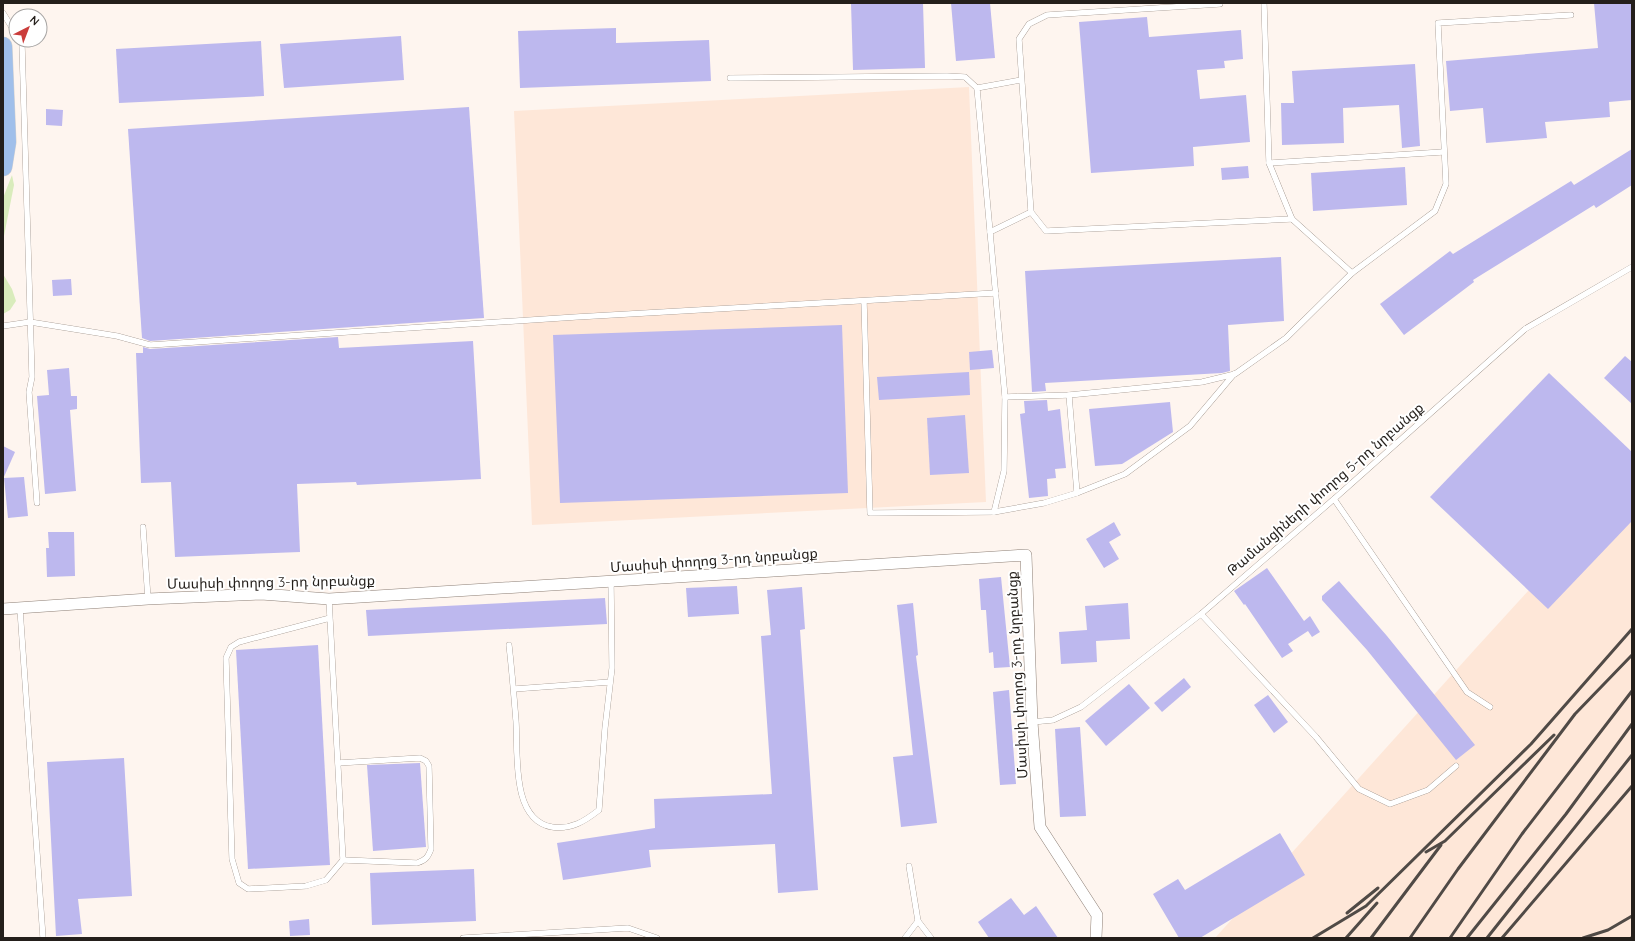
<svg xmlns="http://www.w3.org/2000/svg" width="1635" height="941" font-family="Quicksand,'Noto Sans Armenian',sans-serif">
	<rect width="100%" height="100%" fill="#fef5ef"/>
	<g fill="#fee7d8">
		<polygon points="969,87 986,502 532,525 514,111"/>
		<polygon points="1632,477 1632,938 1215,938 1476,648"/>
	</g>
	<g fill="#d9ecbc">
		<polygon points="12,175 14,185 3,241 3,198"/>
		<polygon points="3,274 12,289 16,301 10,310 3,314"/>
	</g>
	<g fill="#bdb8ee">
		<polygon points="851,3 923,3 925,68 853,70"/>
		<polygon points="951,3 990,3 995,58 956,61"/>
		<polygon points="1594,3 1632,3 1632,100 1609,102 1610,117 1545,122 1547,138 1486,143 1483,108 1450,111 1446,61 1598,48"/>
		<polygon points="1147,17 1149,37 1241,30 1243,59 1224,61 1225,68 1197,70 1200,99 1246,95 1250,142 1193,147 1194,166 1091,173 1079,22"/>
		<polygon points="616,28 616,43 709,40 711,81 520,88 518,31"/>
		<polygon points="401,36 404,80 284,88 280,44"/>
		<polygon points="261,41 264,96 119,103 116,49"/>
		<polygon points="1415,64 1420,146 1402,148 1399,105 1343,108 1344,143 1282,145 1281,103 1294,103 1292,71"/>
		<polygon points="469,107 484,318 150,341 142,338 128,129"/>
		<polygon points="46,109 63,110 62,126 46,125"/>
		<polygon points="1632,149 1632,185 1596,208 1594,205 1473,280 1474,282 1404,335 1380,304 1450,251 1453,254 1571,181 1574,185"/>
		<polygon points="1248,166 1249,178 1222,180 1221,168"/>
		<polygon points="1405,167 1407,205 1313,211 1311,173"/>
		<polygon points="1281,257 1284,321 1228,325 1230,371 1222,373 1045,383 1046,391 1032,392 1025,271"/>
		<polygon points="71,279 72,295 53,296 52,280"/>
		<polygon points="842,325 848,493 560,503 553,335"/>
		<polygon points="338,337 339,348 473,341 481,479 357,485 356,482 297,484 300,552 175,557 171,482 141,483 136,353 143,353 143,347 150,349"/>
		<polygon points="992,350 994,368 970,370 969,352"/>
		<polygon points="1625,356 1632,362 1632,404 1604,378"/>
		<polygon points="69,368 71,396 77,396 77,409 70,410 76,491 45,494 37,396 49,395 47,370"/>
		<polygon points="969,372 970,395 879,400 877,377"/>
		<polygon points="1549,373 1632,452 1632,521 1548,609 1430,497"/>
		<polygon points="1047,400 1048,411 1060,409 1066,468 1055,469 1056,478 1047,479 1048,496 1029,498 1020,414 1025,413 1024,401"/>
		<polygon points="1170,402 1173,432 1122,464 1095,466 1089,409"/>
		<polygon points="965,415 969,473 930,475 927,418"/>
		<polygon points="3,446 15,452 3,479"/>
		<polygon points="24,477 28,516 8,518 4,478"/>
		<polygon points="1114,522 1121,535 1109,542 1119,559 1104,568 1086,539"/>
		<polygon points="48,532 74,532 75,576 47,577 46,548 49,548"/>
		<polygon points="1267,568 1304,621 1310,616 1320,632 1312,637 1308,631 1288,644 1293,651 1282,658 1245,604 1244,605 1234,591"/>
		<polygon points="1001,577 1010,667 994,668 993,652 989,653 986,610 981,610 979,579"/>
		<polygon points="1339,581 1387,636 1475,745 1456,760 1367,650 1322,600 1322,596"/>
		<polygon points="737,586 739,614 688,617 686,588"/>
		<polygon points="802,587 805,629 800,630 818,890 778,893 775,844 649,850 651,867 563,880 557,843 655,828 654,799 772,794 761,636 771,635 767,590"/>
		<polygon points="605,598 607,624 368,636 366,610"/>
		<polygon points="913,603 918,655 916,656 937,823 901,827 893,757 913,755 897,605"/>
		<polygon points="1128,603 1130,639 1096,641 1097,662 1061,664 1059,632 1087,630 1085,606"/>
		<polygon points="318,645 330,865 248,869 236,650"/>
		<polygon points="1184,678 1191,687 1162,712 1154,703"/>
		<polygon points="1129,684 1150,708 1106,746 1085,721"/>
		<polygon points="1009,690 1016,784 1000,785 993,692"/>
		<polygon points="1268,695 1288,722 1274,733 1254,705"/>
		<polygon points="1080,727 1086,816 1060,817 1055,729"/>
		<polygon points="124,758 132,896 78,899 82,934 56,936 47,762"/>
		<polygon points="420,763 426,847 373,851 367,765"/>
		<polygon points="1280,833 1305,875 1200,938 1179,938 1153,894 1178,879 1185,890"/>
		<polygon points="474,869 476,921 372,925 370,873"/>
		<polygon points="1011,898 1024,915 1036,906 1058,938 989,938 978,922"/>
		<polygon points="309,919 310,935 290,936 289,921"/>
	</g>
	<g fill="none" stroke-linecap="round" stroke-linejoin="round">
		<defs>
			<g id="lane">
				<polyline points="1220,4 1047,15 1029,24 1019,39 1031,212 1046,231 1292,219"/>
				<polyline points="3,13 16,34"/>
				<polyline points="20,40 22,44 32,377 29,392 37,503"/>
				<polyline points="730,78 947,76 965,77 977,88"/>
				<polyline points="1269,163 1443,152"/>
				<polyline points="990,232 1031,212"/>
				<polyline points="1352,273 1435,211 1446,184 1438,23 1571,15"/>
				<polyline points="864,301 870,513 994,512 1004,471 1005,397 977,88 1021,80"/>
				<polyline points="3,326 30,322 117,336 150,345 576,317 996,293"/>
				<polyline points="1069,395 1077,493"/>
				<polyline points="1005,397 1069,395 1202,382 1235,374 1286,338 1352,273 1292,219 1269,163 1264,3"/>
				<polyline points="1334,499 1467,692 1490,707"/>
				<polyline points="994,512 1044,503 1077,493 1125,474 1190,426 1234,374"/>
				<polyline points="143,527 148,599"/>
				<polyline points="329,599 330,618 343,860 326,880 306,886 248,889 239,883 232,859 226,658 231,647 239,642 330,618"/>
				<polyline points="20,609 43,938"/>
				<polyline points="1201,614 1316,737 1359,789 1390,804 1428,790 1456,766"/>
				<path d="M509,645C512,671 514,696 516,721C518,754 511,820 552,827C571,830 585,821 599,810L605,728L612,668L611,581"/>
				<polyline points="514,689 610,682"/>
				<polyline points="1032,722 1053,720 1081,707 1201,614 1334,499 1525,329 1632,267"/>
				<path d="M338,763L420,758L426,761L429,766L431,849C428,857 426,860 417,863L343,860"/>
				<polyline points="909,866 918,921 931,938"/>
				<polyline points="463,938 628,928 657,938"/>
				<polyline points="905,938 918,921"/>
			</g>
			<polyline id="street" points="3,609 148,599 261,594 329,599 1026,555 1032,722 1040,827 1097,915 1096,938"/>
			<polyline id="primary" points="3,46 7,142 3,167"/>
		</defs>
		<use href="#lane" stroke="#8e8077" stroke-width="6"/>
		<use href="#street" stroke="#8e8077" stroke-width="12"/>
		<use href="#primary" stroke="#d3d2d1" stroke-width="19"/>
		<use href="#lane" stroke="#fff" stroke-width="5.5"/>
		<use href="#street" stroke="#fff" stroke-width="11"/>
		<use href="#primary" stroke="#a0bfea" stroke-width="18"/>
		<g stroke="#504a46" stroke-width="3">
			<polyline points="1426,852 1445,841 1554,735"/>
			<polyline points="1347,913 1378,888"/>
			<polyline points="1313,938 1366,906 1531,744 1632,629"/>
			<polyline points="1346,938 1377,903"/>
			<polyline points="1371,938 1441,845"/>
			<polyline points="1410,938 1458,869 1575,714 1632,655"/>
			<polyline points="1450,938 1522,834 1632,691"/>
			<polyline points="1467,938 1566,814 1632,724"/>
			<polyline points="1487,938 1632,755"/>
			<polyline points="1502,938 1632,786"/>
			<polyline points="1583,938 1608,930 1632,916"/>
			<polyline points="1631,938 1632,938"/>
		</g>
	</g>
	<g text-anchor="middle" stroke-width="4" stroke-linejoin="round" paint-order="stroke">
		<g font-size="14" fill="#241f1b" stroke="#fff">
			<text transform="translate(1325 489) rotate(-41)" y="5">Թամանցիների փողոց 5-րդ նրբանցք</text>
			<text transform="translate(714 560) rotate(-4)" y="5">Մասիսի փողոց 3-րդ նրբանցք</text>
			<text transform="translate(271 582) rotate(-1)" y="5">Մասիսի փողոց 3-րդ նրբանցք</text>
			<text transform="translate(1017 675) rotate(-93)" y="5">Մասիսի փողոց 3-րդ նրբանցք</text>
		</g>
	</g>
	<rect width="1635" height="941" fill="none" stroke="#241f1b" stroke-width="8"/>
	<g transform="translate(28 28) rotate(42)"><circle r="19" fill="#ffffff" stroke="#a7a5a4"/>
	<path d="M0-3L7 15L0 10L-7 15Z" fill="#cb3d3b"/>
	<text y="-6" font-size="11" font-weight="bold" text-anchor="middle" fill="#241f1b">N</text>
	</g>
</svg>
